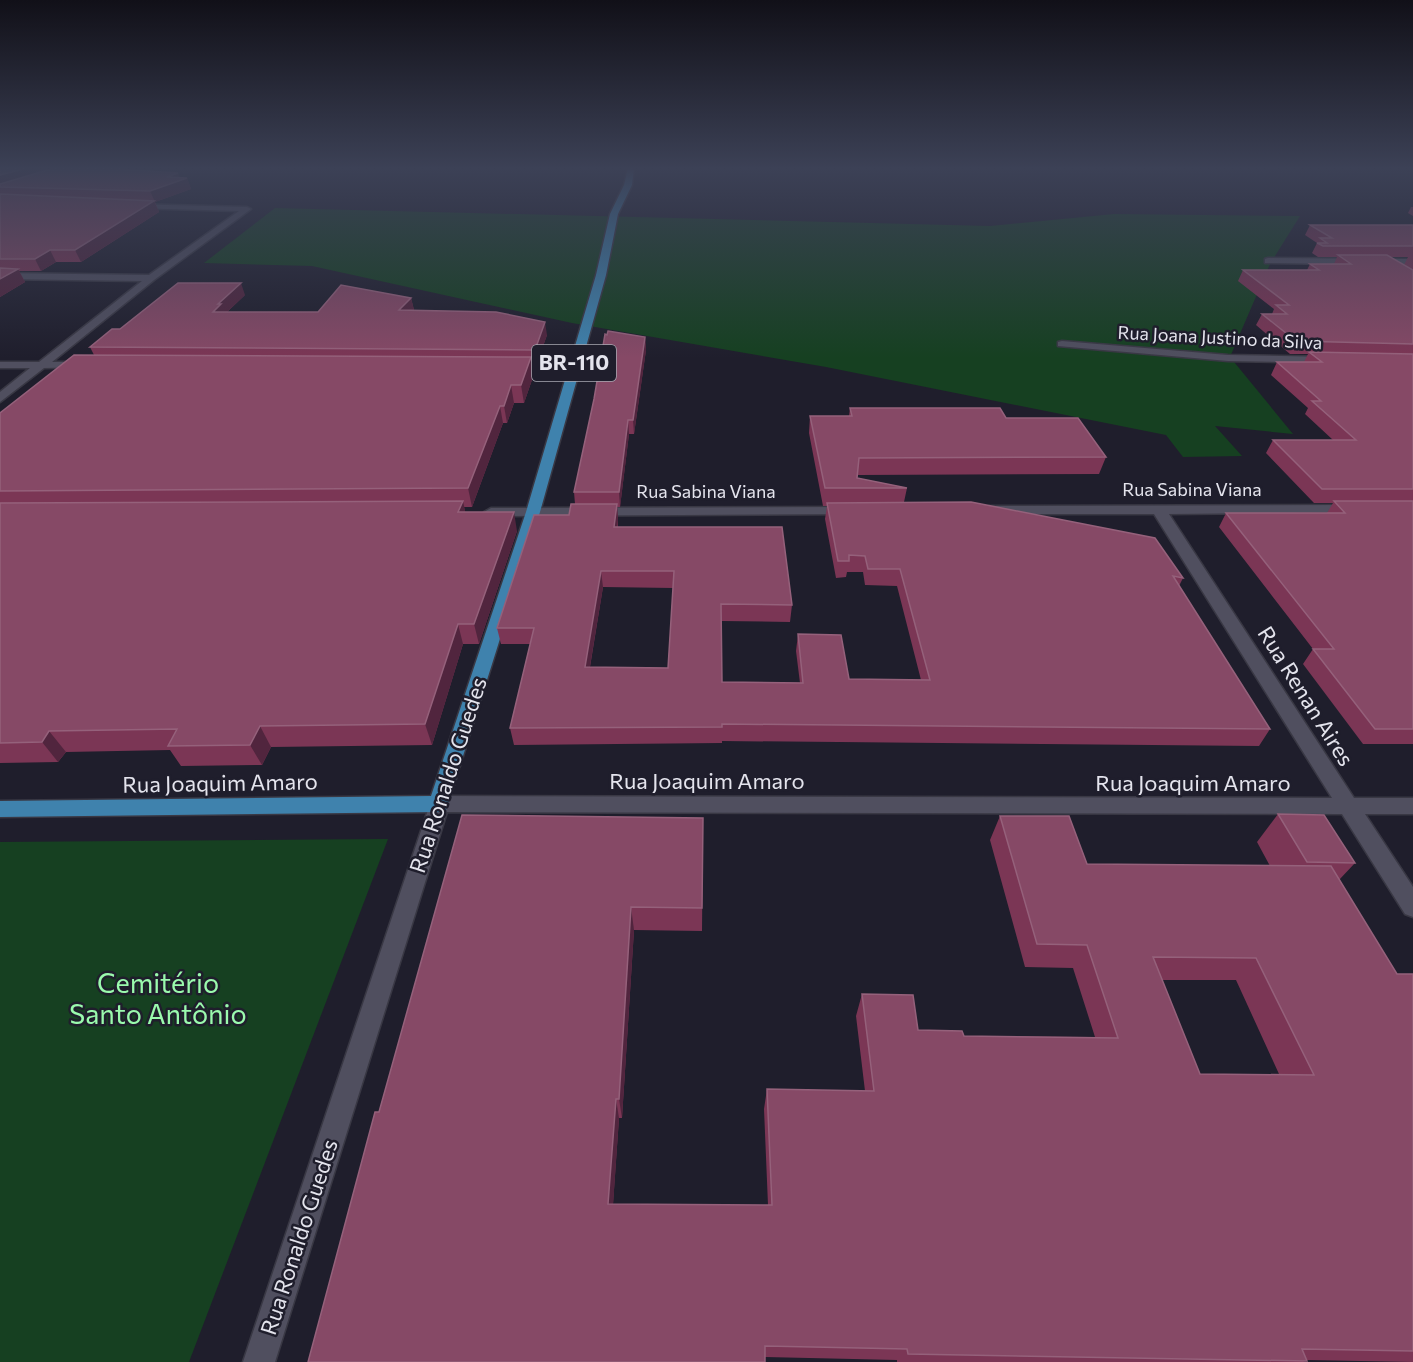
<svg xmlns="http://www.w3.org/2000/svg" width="1413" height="1362" font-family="Commissioner,sans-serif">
	<rect width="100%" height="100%" fill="#1f1e2c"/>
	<g fill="#164021">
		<polygon points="275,208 990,226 1114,214 1300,216 1270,264 1230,357 1293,434 1215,426 1242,456 1183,457 1166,435 826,367 572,323 312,266 204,263"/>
		<polygon points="388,839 189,1362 0,1362 0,842"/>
	</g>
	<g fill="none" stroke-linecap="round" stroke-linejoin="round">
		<defs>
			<g id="minor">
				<polygon points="129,204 247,207 251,209 154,280 52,362 85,362 89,363 89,367 44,368 0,402 0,392 30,368 0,368 0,362 39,362 142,281 0,279 0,273 149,275 239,211 132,208"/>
				<polygon points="1268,258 1413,259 1413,265 1265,263 1265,259"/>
				<polygon points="1062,341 1228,355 1330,357 1335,360 1330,363 1228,361 1058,346 1058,342"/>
				<polygon points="509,366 572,366 578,369 572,372 505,371 503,369"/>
				<polygon points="1354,505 1361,509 1359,512 1169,514 1354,798 1413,798 1413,814 1365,814 1413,887 1413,917 1405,914 1342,814 447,812 275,1362 243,1362 432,798 439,796 1332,798 1154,514 989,514 982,510 989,506"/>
				<polygon points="850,507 855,508 855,514 491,516 484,512 491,508"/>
			</g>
			<polygon id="primary" points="628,168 634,168 632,185 618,214 606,275 540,512 446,810 439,812 0,817 0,801 431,796 526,512 596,275 610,214 624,185"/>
		</defs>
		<use href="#minor" stroke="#393844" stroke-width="3"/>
		<use href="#primary" stroke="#393844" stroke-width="3"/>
		<use href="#minor" fill="#504f5f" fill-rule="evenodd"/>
		<use href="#primary" fill="#3f82ad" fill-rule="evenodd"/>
	</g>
	<g fill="#7b3655" fill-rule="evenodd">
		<polygon points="0,168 46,168 47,170 178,173 179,178 187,178 191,189 155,202 159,212 81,262 56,262 41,271 19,271 25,282 0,297"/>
		<polygon points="1411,207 1413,207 1413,216 1408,213"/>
		<path d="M1310,225H1413V744H1363L1303,664L1313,649L1219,527L1226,513H1327L1333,503H1314L1266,453L1273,440H1333L1305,414L1308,408L1271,375L1277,362H1304L1308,354H1290L1256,325L1262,314H1272L1274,309L1238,281L1243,270H1307L1310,264H1334L1337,257H1318L1312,253L1317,243L1305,235ZM1389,257H1408L1404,265Z"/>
		<polygon points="245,295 227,312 318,312 411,298 414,310 547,335 537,363 532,363 534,374 524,403 514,403 507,423 503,423 472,507 464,507 465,512 517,531 479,644 463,644 432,745 271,747 262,765 181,766 170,750 66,752 58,762 0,763 0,413 94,355 90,347 120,329"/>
		<path d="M645,337L646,350L634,434H629L620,507H617L618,520V527L792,605L790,622L721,621L722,682L800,683L796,651L798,634L849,679L921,680L897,586L865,585L863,572H847L846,577L836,578L825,519L827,506H823L809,433L810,416H849L850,408L1006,418L1106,457L1099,474L857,475V478L907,488L904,502L1183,578L1179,586L1270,729L1259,746L722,741V743L514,745L510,728L530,644H501L497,628L575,504L574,492L594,399ZM603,587L673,588L668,668L590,667Z"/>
		<path d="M1278,814L1355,863L1339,880L1397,974H1413V1362L1307,1360V1361L1303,1362H897V1360L765,1357L379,1112L703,818L702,931L634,930L622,1118H619L613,1204L768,1205L764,1109L767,1089L865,1091L856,1016L862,994L918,1030L964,1036L1095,1037L1073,968L1025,967L990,840L1000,816L1087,864L1270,866L1257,842ZM1162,980H1236L1279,1074H1200Z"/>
	</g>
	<g fill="#51253e">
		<polygon points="27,168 46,168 49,173 0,187 0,175"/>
		<polygon points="178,173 180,180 187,178 191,189 155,202 150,191 167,177"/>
		<polygon points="154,201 159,212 81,262 75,250"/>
		<polygon points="50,250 56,262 41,271 35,259"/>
		<polygon points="18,269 25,282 0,297 0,279"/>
		<polygon points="241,283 245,295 225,314 213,312 218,304"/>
		<polygon points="411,298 414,310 399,310"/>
		<polygon points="545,322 547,335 537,363 535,350"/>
		<polygon points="645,337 646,350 634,434 633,420"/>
		<polygon points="531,357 534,374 524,403 521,385"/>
		<polygon points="511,385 514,403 507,423 504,406"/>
		<polygon points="500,406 503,423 472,507 468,488"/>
		<polygon points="628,420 629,434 620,507 619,492"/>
		<polygon points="463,501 467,520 458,512"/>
		<polygon points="617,504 618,520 616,544 614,527"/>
		<polygon points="514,512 517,531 479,644 474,624"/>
		<polygon points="601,571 603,587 587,684 585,667"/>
		<polygon points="458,624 463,644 432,745 425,724"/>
		<polygon points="260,726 271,747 262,765 250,745"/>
		<polygon points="49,731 66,752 58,762 42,742"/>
		<polygon points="631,907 634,930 622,1118 619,1099"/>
		<polygon points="616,1099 619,1118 612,1220 608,1204"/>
	</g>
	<g fill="#864966" stroke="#95617b" stroke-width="1.5" fill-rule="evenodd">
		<polygon points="0,168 27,168 0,175"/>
		<polygon points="54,168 104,168 178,173 167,177 187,178 150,191 0,187 0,184"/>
		<polygon points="0,194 154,201 75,250 50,250 35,259 0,259"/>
		<polygon points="1310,225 1413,225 1413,246 1323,246 1317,243 1327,243 1320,238 1332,238"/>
		<polygon points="1338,255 1387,255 1413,270 1413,344 1296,341 1262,314 1287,314 1276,305 1289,305 1243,270 1319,270 1310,264 1351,264"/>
		<polygon points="0,268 18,269 0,279"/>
		<polygon points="178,283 241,283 218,304 221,304 213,312 318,312 341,285 411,298 399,310 496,312 545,322 535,350 90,347 112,329 120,329"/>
		<polygon points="608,331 645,337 633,420 628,420 619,492 574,492 594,399 605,334 607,335"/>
		<polygon points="1309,352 1413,354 1413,489 1322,489 1273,440 1356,440 1312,401 1321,401 1277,362 1322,362"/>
		<polygon points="74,355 531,357 521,385 511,385 504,406 500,406 468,488 0,491 0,413"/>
		<polygon points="850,408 1000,408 1006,418 1078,418 1106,457 859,458 857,478 907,488 825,488 810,416 852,416"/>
		<polygon points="463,501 458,512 514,512 474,624 458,624 425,724 260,726 250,745 168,746 177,729 49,731 42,742 0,743 0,503"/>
		<polygon points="1334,501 1413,501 1413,729 1375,729 1313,649 1334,649 1226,513 1345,513"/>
		<path d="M971,502L1155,538L1183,578L1173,576L1270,729L722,724V727L510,728L534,628H497L534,515H569L571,504H617L614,527H782L792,605L721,604L722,682L803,683L798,634L841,635L849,679L930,680L900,569H868L865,556L849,555V561H838L827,503ZM601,571H674L668,668L585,667Z"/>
		<polygon points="1278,814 1324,815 1355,863 1307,862"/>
		<path d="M462,815L703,818L702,908L631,907L619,1099H616L608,1204L772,1205L767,1089L874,1091L862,994L913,995L918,1030L962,1031L964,1036L1118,1038L1087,945L1037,944L1000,816H1069L1087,864L1331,866L1397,974H1413V1351L1302,1349L1307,1361L908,1354L907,1349L765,1346V1362H308L375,1112H379ZM1153,957L1256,958L1314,1075L1200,1074Z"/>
	</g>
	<linearGradient id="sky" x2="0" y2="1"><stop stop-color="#111018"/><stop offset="0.47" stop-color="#3c4156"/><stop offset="1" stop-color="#3c4156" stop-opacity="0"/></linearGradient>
	<rect width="1413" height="358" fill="url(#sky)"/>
	<g text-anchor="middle" stroke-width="5" stroke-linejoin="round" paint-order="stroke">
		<g font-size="18" fill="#e4e4ed" stroke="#1f1e2c">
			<text transform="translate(1220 338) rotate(3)" y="6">Rua Joana Justino da Silva</text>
			<text x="1192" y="496">Rua Sabina Viana</text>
			<text x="706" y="498">Rua Sabina Viana</text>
		</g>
		<rect fill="#1f1e2c" stroke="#a9a9b3" stroke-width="1.5" x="532" y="345" width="84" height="36" rx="4.5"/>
		<g font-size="21" font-weight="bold" fill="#e4e4ed">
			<text x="574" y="370">BR-110</text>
		</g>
		<g font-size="22" fill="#e4e4ed" stroke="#1f1e2c">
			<text transform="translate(1306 696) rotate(58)" y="8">Rua Renan Aires</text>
			<text transform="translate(448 775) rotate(-72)" y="8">Rua Ronaldo Guedes</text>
			<text x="707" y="789">Rua Joaquim Amaro</text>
			<text transform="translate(220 783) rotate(-1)" y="8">Rua Joaquim Amaro</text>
			<text x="1193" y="791">Rua Joaquim Amaro</text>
			<text transform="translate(299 1237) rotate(-72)" y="8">Rua Ronaldo Guedes</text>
		</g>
		<g font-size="27" fill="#9afaad" stroke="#1f1e2c">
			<text x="158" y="993">Cemitério<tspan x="158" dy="31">Santo Antônio</tspan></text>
		</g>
	</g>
</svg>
